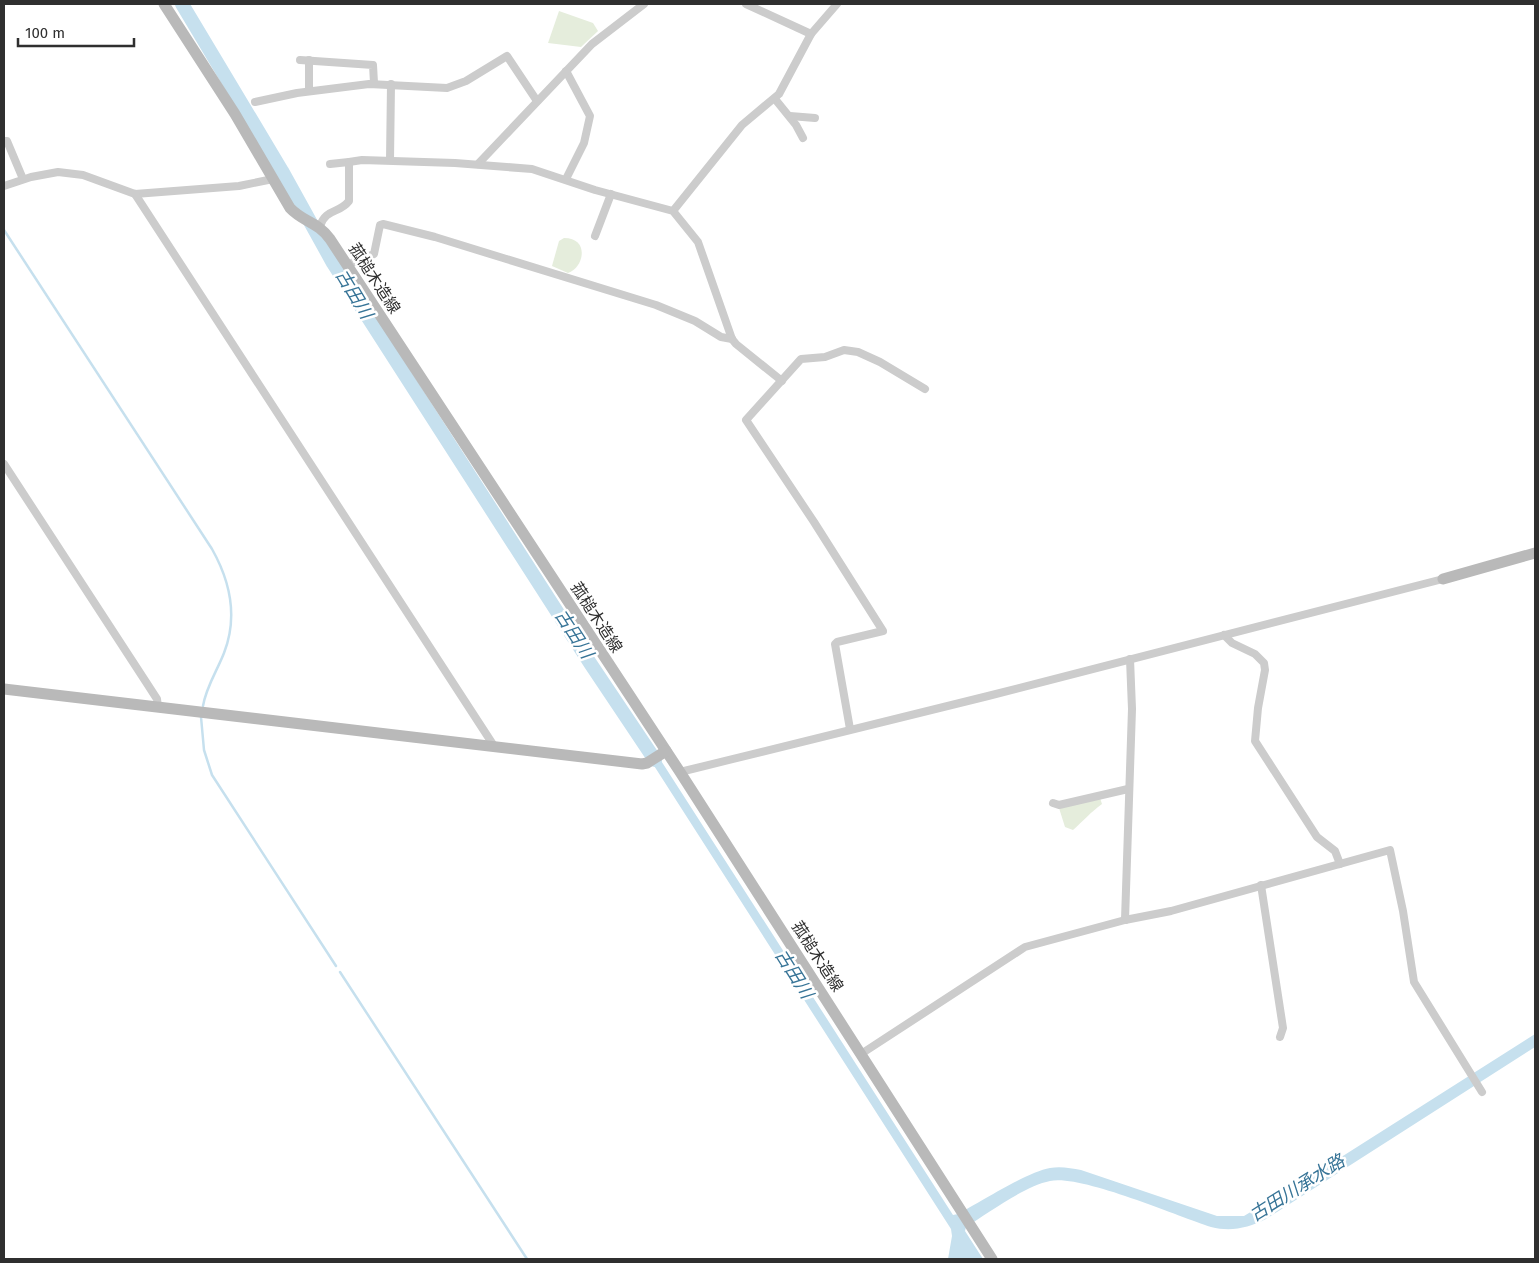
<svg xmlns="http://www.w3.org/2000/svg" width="1539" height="1263" font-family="'Fira Sans','Noto Sans JP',sans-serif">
	<rect width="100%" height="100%" fill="#fff"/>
	<g fill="#e5eddc">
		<polygon points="559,11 593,23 598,31 581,47 548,43"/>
		<path d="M564,238C590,238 584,268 568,273L552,266L559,241Z"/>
		<path d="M1100,798L1102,804C1091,812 1083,821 1073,830L1065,827L1059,808Z"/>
	</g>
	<path fill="#c6e0ee" d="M649,742L953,1215L958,1214C980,1202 1027,1172 1050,1168C1060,1166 1071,1168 1081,1170L1217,1216H1244L1335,1161L1535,1034V1047L1266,1219C1248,1228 1231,1232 1211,1227C1177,1216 1080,1174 1050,1181C1025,1186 988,1213 966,1227L965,1231L983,1259H948L952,1236L951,1229L642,747Z"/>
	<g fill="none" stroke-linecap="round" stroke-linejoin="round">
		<g stroke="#c6e0ee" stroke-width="2.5">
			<path d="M4,230L212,549C230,581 238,617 224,653C217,671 206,687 203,706"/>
			<polyline points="201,717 204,750 212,775 336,966"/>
			<polyline points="340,972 527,1259"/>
		</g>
		<polyline stroke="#c6e0ee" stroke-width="14" points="182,4 282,171 333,263 590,663 655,760"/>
		<g stroke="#ccc" stroke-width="8">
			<polyline points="746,4 811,34"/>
			<polyline points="300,60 373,65 374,83"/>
			<polyline points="309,60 309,91"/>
			<polyline points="566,71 590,116 584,143 566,179"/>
			<polyline points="775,99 796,125 803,138"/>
			<polyline points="255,102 297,93 369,84 447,88 466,81 507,56 537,101"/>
			<polyline points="790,116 815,118"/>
			<polyline points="4,141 7,141 23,179"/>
			<polyline points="390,160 391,84"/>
			<polyline points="330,164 349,162"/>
			<polyline points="478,164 592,44 644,4"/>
			<polyline points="4,186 31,177 58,172 83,175 135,194 239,186 273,179"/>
			<polyline points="135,194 494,746"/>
			<polyline points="673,211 742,125 779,94 811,34 837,4"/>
			<path d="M320,226C326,208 339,214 349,201V162L362,160L455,163L532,169L595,190L673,211L698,242L732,339L736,344L782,381"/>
			<polyline points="595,236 611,194"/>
			<polyline points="347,265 374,254 380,225 383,224 435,237 656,305 695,321 721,337 732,339"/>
			<polyline points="4,464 146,682 157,699 158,707"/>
			<polyline points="1224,635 1232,643 1255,654 1264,663 1265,670 1258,708 1255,741 1317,837 1335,851 1340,864"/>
			<polyline points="850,729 835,644 837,642 883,631 814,522 746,420 801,359 825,357 844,350 858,352 880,362 925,389"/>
			<polyline points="680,772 988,696 1443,579"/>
			<polyline points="1053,803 1059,805 1128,789"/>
			<polyline points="1261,885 1283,1028 1280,1037"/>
			<polyline points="1125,920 1132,709 1130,659"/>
			<polyline points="861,1054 1025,947 1125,920 1171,911 1390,850 1403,911 1414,982 1482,1092"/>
		</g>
		<g stroke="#b9b9b9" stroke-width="11">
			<path d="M164,4L235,114L290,208C303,222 318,222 330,239L680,772L992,1259"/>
			<polyline points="1443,579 1535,553"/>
			<polyline points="4,689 642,764 647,763 666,751"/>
		</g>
	</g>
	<g text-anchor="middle" stroke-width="5" stroke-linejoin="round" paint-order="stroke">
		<g font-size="16" fill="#2f2f2f" stroke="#fff">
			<text transform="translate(375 278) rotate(57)" y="6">菰槌木造線</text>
			<text transform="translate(597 617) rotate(57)" y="6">菰槌木造線</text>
			<text transform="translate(818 956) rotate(57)" y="6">菰槌木造線</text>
		</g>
		<g font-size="18" font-style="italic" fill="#377497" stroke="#fff">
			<text transform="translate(354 294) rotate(59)" y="6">古田川</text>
			<text transform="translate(574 634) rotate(57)" y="6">古田川</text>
			<text transform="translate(794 974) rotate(58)" y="6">古田川</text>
			<text transform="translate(1297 1188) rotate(-32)" y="6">古田川承水路</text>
		</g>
	</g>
	<rect width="1539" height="1263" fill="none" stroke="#2f2f2f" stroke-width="10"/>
	<path d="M18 38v8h116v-8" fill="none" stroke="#2f2f2f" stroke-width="2.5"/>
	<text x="25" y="38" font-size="15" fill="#2f2f2f" stroke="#ffffff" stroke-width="4" paint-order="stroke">100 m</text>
</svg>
